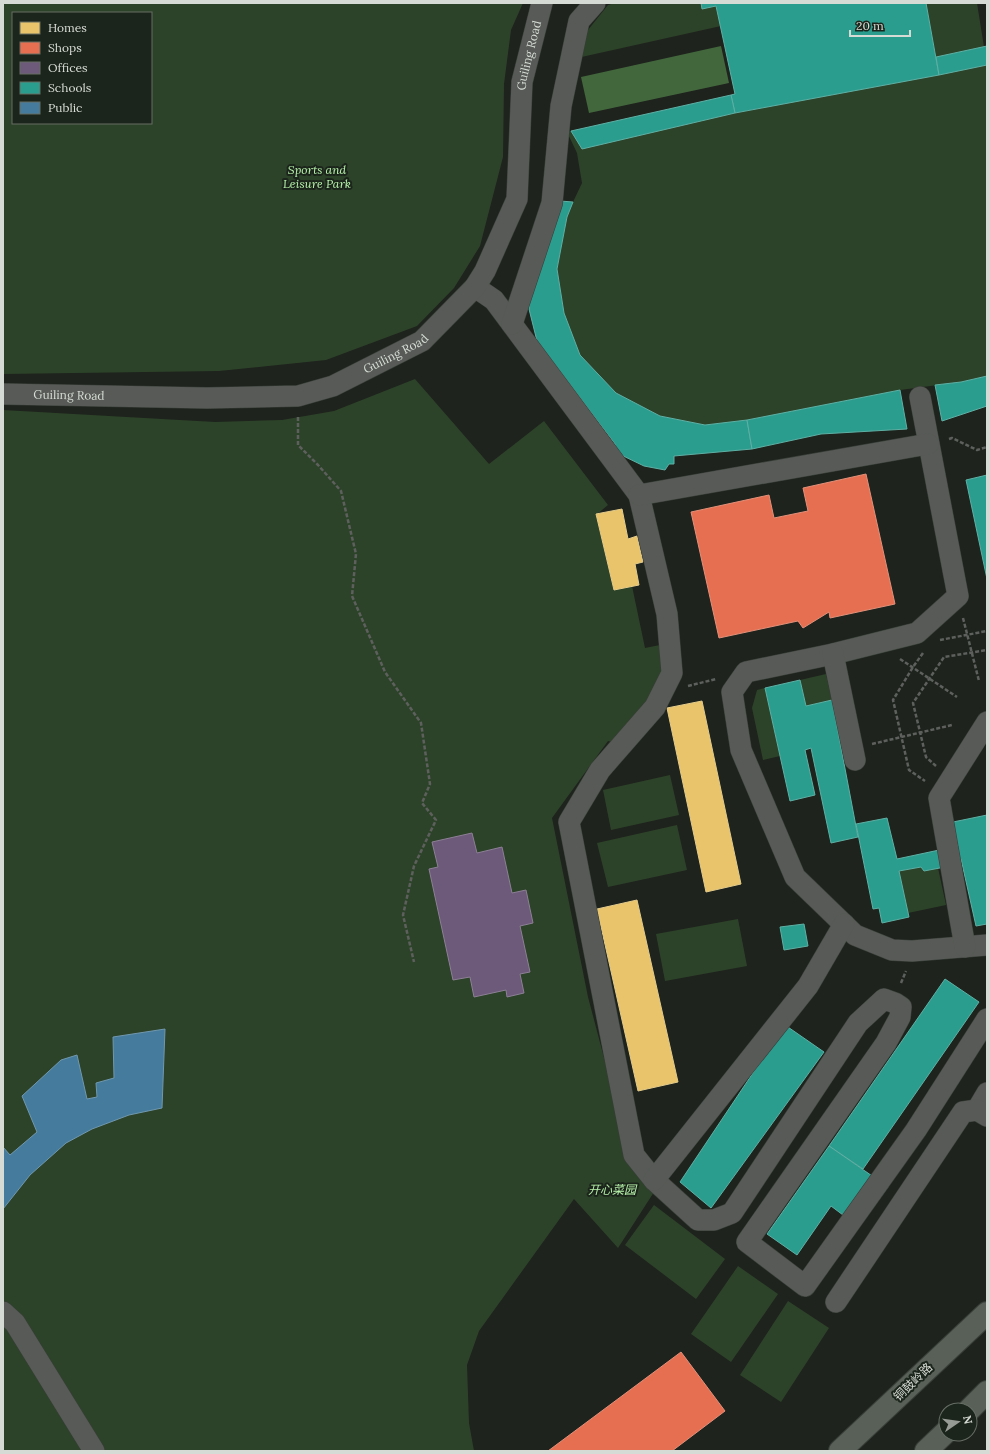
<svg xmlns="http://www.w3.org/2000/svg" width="990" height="1454" font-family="Lora,'Noto Sans SC',serif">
	<rect width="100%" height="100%" fill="#1e231d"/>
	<g fill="#2d4329" fill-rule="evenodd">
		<path d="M3,3H523L511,30L504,84L503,157L480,246L454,288L417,326L326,360L219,371L3,374ZM13,13H151V123H13Z"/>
		<polygon points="615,3 678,3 679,4 701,3 702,8 716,6 721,26 577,58 584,35 608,5"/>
		<polygon points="926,3 977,3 984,47 936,57"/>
		<polygon points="987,65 987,376 961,382 900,390 747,420 705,425 660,416 616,393 580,355 564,313 557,269 567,217 573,202 582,183 577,153 567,132 571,131 582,148 735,113"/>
		<polygon points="415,379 489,464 544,421 608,505 596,515 614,590 632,586 645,648 660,645 663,667 656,690 612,742 608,741 552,818 588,997 607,1069 654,1192 618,1248 574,1199 479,1331 467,1365 469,1423 474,1451 3,1451 3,410 215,422 282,420 334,411"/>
		<polygon points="826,674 832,700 806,706 800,680"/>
		<polygon points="765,688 780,756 763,760 752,708 757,690"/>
		<polygon points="670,775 679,815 611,830 603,790"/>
		<polygon points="677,825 687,870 608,887 597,843"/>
		<polygon points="921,867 924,871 938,868 946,905 908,913 899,871"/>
		<polygon points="738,919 747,966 665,981 656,934"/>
		<polygon points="654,1205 725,1259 696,1299 625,1245"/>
		<polygon points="738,1266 778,1294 731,1362 691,1334"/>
		<polygon points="788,1301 829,1328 781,1402 740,1375"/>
	</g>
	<polygon fill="#43673d" points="721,46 729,83 589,113 581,77"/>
	<g fill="#e9c46a" stroke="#e3cb8a">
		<polygon points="622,509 628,539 637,536 643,562 635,564 639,585 614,590 596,514"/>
		<polygon points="702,701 741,884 706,892 667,708"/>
		<polygon points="637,900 678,1082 638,1091 597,909"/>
	</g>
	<g fill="#e76f51" stroke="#e29079">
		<polygon points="866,474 895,604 830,618 829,612 803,628 798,621 719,638 691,512 769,495 774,518 808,511 803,488"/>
		<polygon points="681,1352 725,1411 672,1451 548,1451"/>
	</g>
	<polygon fill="#6d597a" stroke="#8c8095" points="472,833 477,853 502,847 512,893 526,890 533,923 520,926 530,972 520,974 524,993 507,997 506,990 474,997 470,977 453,980 429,869 438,867 432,842"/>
	<g fill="#2a9d8f" stroke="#5eb0a4">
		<polygon points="701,3 926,3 939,75 735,113 731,95 735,94 716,6 702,9"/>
		<polygon points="987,46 987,65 939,75 936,57"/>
		<polygon points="731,95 735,113 582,149 571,131"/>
		<polygon points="560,201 573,202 567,217 557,269 564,313 580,355 616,393 660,416 705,425 747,420 752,449 674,456 674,464 669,464 665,470 644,466 615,452 615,444 537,341 529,309 528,288"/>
		<polygon points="987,376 987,406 942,421 935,385 961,382"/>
		<polygon points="900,390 907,429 821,434 752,449 747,420"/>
		<polygon points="987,475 987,579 966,480"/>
		<polygon points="800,680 806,706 832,700 858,837 831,843 811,748 805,750 815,795 790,801 765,688"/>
		<polygon points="987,815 987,924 976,926 961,859 946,863 945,867 924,871 921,867 899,871 909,917 882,923 879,908 873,909 856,824 887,818 897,859 958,846 953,822"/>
		<polygon points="804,924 808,946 784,950 780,927"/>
		<polygon points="945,979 979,1002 863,1169 829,1146"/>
		<polygon points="785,1025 824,1052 711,1208 680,1182"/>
		<polygon points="829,1146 888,1187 859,1227 831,1206 797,1255 767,1234"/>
	</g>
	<polygon fill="#457b9d" stroke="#7098ae" points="165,1029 162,1108 129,1115 92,1129 66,1143 30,1175 3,1209 3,1147 10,1155 37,1132 22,1096 61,1060 77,1055 87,1099 97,1097 96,1083 114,1078 113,1037"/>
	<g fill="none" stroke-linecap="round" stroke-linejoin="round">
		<defs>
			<g id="minor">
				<polyline points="475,287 494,300 639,495 667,614 672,673 655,707 600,770 569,822 634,1155 654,1180 698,1220 714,1220 732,1213 858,1023 884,999 895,1003 901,1007 900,1017 886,1043 747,1242 805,1286 916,1130 987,1019"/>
				<polyline points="512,324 552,203 561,106 579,21 595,3"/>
				<path id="s1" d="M3,394L207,398L298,396L333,386L422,341L475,287L485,271L517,199L522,82L542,3"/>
				<polyline points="920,397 958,596 917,633 833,654 746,672 732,692 741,750 795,877 855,935 892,950 912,951 987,945"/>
				<polyline points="639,495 928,444"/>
				<polyline points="833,654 855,760"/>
				<polyline points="965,947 939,798 987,722"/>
				<polyline points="987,1093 977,1110 987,1116"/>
				<polyline points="654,1180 808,986 844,924"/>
				<polyline points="836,1302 963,1112 977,1110"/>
				<polyline points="3,1312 15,1323 94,1451"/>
			</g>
			<g id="major">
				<polyline points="969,1410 987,1392"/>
				<polyline points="840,1451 987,1313"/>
				<polyline points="926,1451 946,1432"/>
			</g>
		</defs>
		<use href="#minor" stroke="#393e39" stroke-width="22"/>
		<use href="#major" stroke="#393e39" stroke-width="24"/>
		<g stroke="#5d605d" stroke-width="2.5" stroke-dasharray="4 2" stroke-linecap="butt">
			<polyline points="298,417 298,445 318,465 341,491 356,554 352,596 385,672 421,723 430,784 422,803 436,820 414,866 403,915 414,962"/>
			<polyline points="949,439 952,438 977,450 987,447"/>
			<polyline points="963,618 979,681"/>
			<polyline points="940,640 987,631"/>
			<polyline points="923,653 913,667 893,700 909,770 925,781"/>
			<polyline points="900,659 957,697"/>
			<polyline points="688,686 716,679"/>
			<polyline points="872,744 952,725"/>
			<polyline points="936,766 926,757 913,703 944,657 987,650"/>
			<polyline points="901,983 906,971"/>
		</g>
		<use href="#minor" stroke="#575a56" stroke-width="21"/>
		<use href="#major" stroke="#586057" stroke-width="22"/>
	</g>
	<g text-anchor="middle" stroke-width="4" stroke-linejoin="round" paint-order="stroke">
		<g font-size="12" fill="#d6dcd5" stroke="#1c251b">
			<text dy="4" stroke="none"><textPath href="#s1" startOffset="749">Guiling Road</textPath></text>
			<text dy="4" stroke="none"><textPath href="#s1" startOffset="402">Guiling Road</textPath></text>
			<text dy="4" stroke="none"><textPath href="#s1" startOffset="66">Guiling Road</textPath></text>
			<text transform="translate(913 1382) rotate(-44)" y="4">铜鼓岭路</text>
		</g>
		<g font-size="12" font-style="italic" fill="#b6f2aa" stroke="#1c251b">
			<text x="317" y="174">Sports and<tspan x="317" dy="14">Leisure Park</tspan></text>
			<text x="612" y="1194">开心菜园</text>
		</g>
	</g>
	<rect width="990" height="1454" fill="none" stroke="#d6dcd5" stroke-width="8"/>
	<rect x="12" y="12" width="140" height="112" fill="#1c251b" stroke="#666e65"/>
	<rect x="20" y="22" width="20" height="12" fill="#e9c46a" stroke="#666e65"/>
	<text x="48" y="32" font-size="12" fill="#d6dcd5">Homes</text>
	<rect x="20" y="42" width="20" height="12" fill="#e76f51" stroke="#666e65"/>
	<text x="48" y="52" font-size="12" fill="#d6dcd5">Shops</text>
	<rect x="20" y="62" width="20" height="12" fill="#6d597a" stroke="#666e65"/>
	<text x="48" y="72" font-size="12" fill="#d6dcd5">Offices</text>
	<rect x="20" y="82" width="20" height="12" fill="#2a9d8f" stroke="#666e65"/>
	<text x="48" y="92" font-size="12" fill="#d6dcd5">Schools</text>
	<rect x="20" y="102" width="20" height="12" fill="#457b9d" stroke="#666e65"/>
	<text x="48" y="112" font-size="12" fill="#d6dcd5">Public</text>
	<g transform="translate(958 1422) rotate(77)"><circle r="19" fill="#1c251b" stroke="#666e65"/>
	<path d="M0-3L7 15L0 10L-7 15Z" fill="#969b95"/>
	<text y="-6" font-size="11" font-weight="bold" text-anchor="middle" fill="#d6dcd5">N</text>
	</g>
	<path d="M850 30v6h60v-6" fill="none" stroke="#d6dcd5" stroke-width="2"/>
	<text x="856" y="30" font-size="12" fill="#d6dcd5" stroke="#1c251b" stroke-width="3" paint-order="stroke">20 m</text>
</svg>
